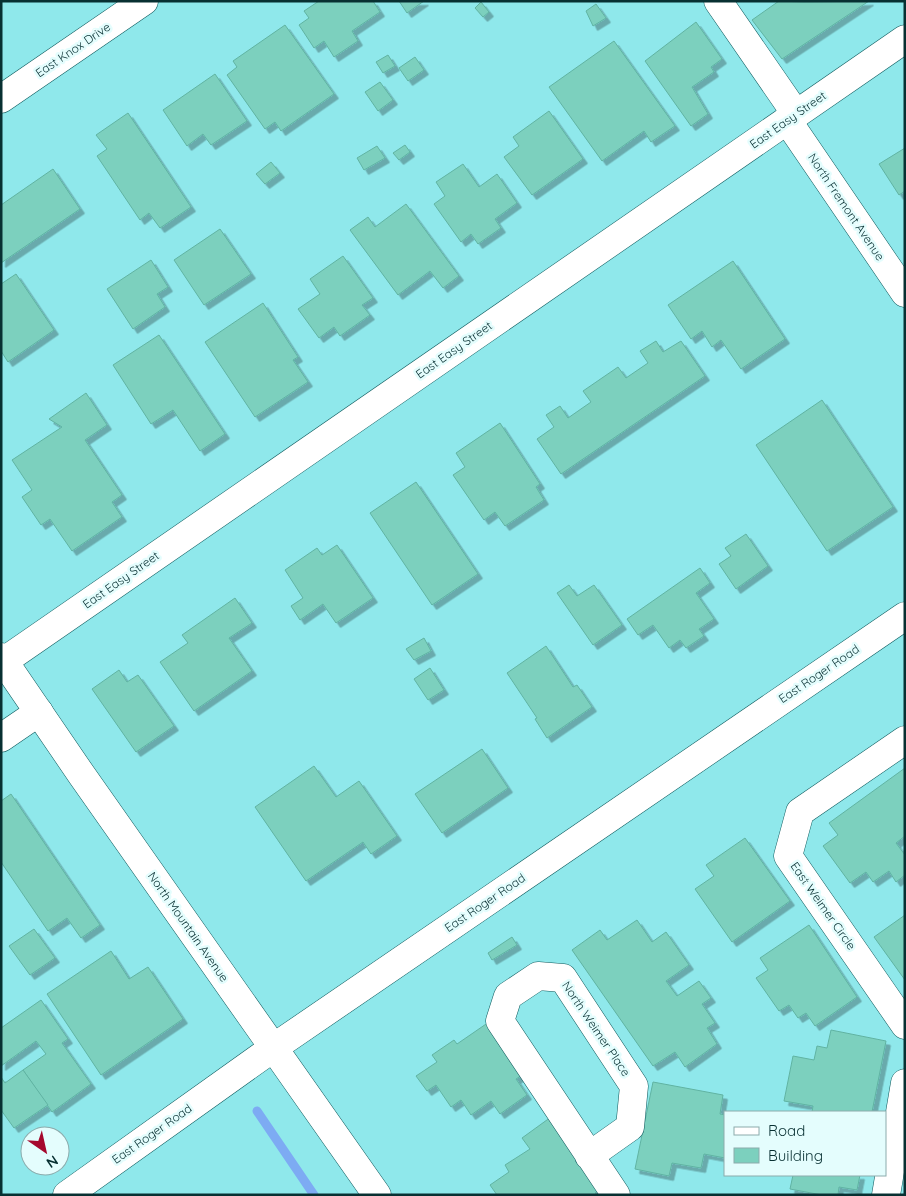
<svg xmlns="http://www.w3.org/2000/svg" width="906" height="1196" font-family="Quicksand,sans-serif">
	<defs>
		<filter id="shadow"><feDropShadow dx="4.5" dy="4.5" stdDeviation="0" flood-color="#0004"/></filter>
	</defs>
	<rect width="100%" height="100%" fill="#8fe8eb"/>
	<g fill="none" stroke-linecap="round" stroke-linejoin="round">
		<polyline stroke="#7dabf3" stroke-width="9" points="257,1111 314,1195"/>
	</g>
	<g fill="#7cd0be" stroke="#60b3a2" filter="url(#shadow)">
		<polygon points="319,1 373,1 380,12 352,31 358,41 334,57 324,41 314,48 299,25 309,18 304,11"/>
		<polygon points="399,1 424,1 407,13"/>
		<polygon points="779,1 804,2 869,1 782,59 752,20"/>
		<polygon points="481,2 489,12 483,17 475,8"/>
		<polygon points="596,4 606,18 593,26 586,11"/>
		<polygon points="696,22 722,59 711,67 714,72 692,87 708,114 691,126 645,61"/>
		<polygon points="285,25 334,94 281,131 275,122 265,129 227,75 237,67 233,61"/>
		<polygon points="614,41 675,126 651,142 644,131 602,161 549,87"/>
		<polygon points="388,55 395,66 383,73 376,62"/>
		<polygon points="415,57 424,70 408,81 399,68"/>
		<polygon points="215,74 247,121 211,145 203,134 187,146 163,110"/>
		<polygon points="380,82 393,100 378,111 365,92"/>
		<polygon points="549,111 583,159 532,195 504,157 519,146 513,137"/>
		<polygon points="128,113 191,207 160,228 149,213 140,220 97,156 107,149 96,135"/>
		<polygon points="405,145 410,152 399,160 393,153"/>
		<polygon points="377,146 385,158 364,170 357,158"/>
		<polygon points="905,148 905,191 899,195 879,164"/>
		<polygon points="271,162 280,173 265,184 256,174"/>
		<polygon points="463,164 479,187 497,174 517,203 495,219 501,228 478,244 471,234 461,242 434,204 445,196 436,182"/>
		<polygon points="53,169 80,209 1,263 1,205"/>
		<polygon points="406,204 459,276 443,288 430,271 398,295 350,230 368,217 375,227"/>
		<polygon points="220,229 251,274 204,305 174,260"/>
		<polygon points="343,256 373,298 362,305 370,315 340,336 334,327 319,338 298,309 320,294 310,279"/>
		<polygon points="151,260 168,287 157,294 165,307 133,329 107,289"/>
		<polygon points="733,261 785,339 741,369 721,340 712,347 702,331 691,339 668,305"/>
		<polygon points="16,274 54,330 8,362 1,351 1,284"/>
		<polygon points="263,303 298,357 293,360 308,382 255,417 205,342"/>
		<polygon points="159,335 225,434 200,451 173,410 151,424 113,365"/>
		<polygon points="656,341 663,352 681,341 705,376 561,474 537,439 554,427 546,415 560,406 568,418 591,402 583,391 618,367 626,378 648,363 640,351"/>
		<polygon points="86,393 107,425 85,440 122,495 112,502 122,517 72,551 50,519 41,525 22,497 32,490 12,460 62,427 49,419"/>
		<polygon points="822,400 893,507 827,551 756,445"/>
		<polygon points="500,423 540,484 536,487 544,500 505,526 495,512 484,520 453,475 465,467 456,453"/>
		<polygon points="416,482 478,574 432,605 370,513"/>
		<polygon points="746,534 768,566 736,589 719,564 731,556 725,548"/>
		<polygon points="337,545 373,598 336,623 323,604 300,620 291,606 303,598 285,570 317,548 322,555"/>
		<polygon points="700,568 710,583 696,593 714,619 699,629 704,636 686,648 680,640 669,648 653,625 638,635 627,619"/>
		<polygon points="569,585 577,596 594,585 622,625 593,645 557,593"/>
		<polygon points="235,598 252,623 229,638 252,671 194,711 160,662 188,643 182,635"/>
		<polygon points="424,638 431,651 414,660 406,649"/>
		<polygon points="546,646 573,687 577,685 592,707 547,738 535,719 537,718 507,673"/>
		<polygon points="430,668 444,690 428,700 414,679"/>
		<polygon points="119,670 127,682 138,675 174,726 136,752 92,689"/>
		<polygon points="482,749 508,788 442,833 415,794"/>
		<polygon points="314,766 336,797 359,781 397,836 371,854 363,842 306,881 255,807"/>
		<polygon points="905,768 905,836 896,843 905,855 905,875 896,882 889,871 873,882 866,872 850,883 823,846 838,835 829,823"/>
		<polygon points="11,794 100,925 81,938 67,918 48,931 1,862 1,801"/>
		<polygon points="745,838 790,901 732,942 695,889 714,876 706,865"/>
		<polygon points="905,915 905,980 874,937"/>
		<polygon points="637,920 652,942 666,932 689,965 666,981 677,996 699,981 711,998 702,1004 715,1023 707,1028 717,1044 685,1067 675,1052 653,1066 572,950 600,930 607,940"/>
		<polygon points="809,925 857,997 815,1026 806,1013 798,1018 789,1005 779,1011 756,978 768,970 760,958"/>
		<polygon points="34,929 55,958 30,975 9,946"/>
		<polygon points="512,937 517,945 492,960 488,953"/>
		<polygon points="111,951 129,979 148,967 183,1019 101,1075 47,994"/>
		<polygon points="41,1000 68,1039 62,1043 91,1084 52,1112 23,1070 46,1054 36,1041 1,1066 1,1028"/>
		<polygon points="489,1022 524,1074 516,1079 527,1095 500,1114 491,1101 471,1115 461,1100 451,1107 436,1085 427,1091 416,1076 437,1062 432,1055 454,1040 457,1044"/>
		<polygon points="831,1030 886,1041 872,1112 812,1112 813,1106 784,1101 793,1056 814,1060 817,1046 827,1048"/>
		<polygon points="23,1070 48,1105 14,1128 1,1110 1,1077 5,1083"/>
		<polygon points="653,1082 723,1095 720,1114 725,1115 725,1158 704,1154 701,1168 672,1163 669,1176 635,1169"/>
		<polygon points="551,1117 601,1189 595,1193 597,1195 497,1195 490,1185 509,1172 505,1165 530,1149 522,1138"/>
		<polygon points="793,1175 860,1175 857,1190 839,1187 838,1195 822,1195 790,1189"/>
	</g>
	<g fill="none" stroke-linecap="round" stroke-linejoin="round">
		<defs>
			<g id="minor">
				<polyline points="718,1 796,114"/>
				<polyline points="1,99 144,1"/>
				<polyline points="787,120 905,293"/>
				<polyline points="1,657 81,774 377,1195"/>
				<polyline points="4,661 905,39"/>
				<polyline points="1,738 39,712"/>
				<polyline points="905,740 800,812 788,856 905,1025"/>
				<polyline points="589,1156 630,1127 634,1086 563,978 538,976 508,996 500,1021 616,1195"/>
				<polyline points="67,1195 273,1048 905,616"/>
				<polyline points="886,1195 905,1083"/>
			</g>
		</defs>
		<use href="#minor" stroke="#0f5b5e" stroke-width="29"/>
		<use href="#minor" stroke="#fff" stroke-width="28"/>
	</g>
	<g text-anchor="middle" stroke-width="5" stroke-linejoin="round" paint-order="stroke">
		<g font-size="12" fill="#083032" stroke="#e4fdfd">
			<text transform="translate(73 50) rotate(-34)" y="4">East Knox Drive</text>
			<text transform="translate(788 120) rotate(-35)" y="4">East Easy Street</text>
			<text transform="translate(846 207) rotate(56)" y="4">North Fremont Avenue</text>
			<text transform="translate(454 350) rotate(-35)" y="4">East Easy Street</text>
			<text transform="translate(121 580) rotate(-35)" y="4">East Easy Street</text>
			<text transform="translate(819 674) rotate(-34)" y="4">East Roger Road</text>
			<text transform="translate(485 903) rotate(-34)" y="4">East Roger Road</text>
			<text transform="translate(823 906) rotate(55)" y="4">East Weimer Circle</text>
			<text transform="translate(188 927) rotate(55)" y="4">North Mountain Avenue</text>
			<text transform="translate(596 1029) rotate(56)" y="4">North Weimer Place</text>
			<text transform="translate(152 1134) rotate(-35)" y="4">East Roger Road</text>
		</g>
	</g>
	<rect width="906" height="1196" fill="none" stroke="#083032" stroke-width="5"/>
	<rect x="724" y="1111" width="162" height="65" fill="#e4fdfd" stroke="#8cabac"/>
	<rect x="734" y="1127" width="25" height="8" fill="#ffffff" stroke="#8cabac"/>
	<text x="768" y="1136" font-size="15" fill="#083032">Road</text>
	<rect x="734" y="1148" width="25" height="15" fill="#7cd0be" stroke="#8cabac"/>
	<text x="768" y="1161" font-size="15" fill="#083032">Building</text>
	<g transform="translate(45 1151) rotate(146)"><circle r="24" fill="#e4fdfd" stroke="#8cabac"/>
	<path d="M0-4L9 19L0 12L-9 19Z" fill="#a5082d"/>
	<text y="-8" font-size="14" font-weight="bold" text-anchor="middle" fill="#083032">N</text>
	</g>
</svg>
